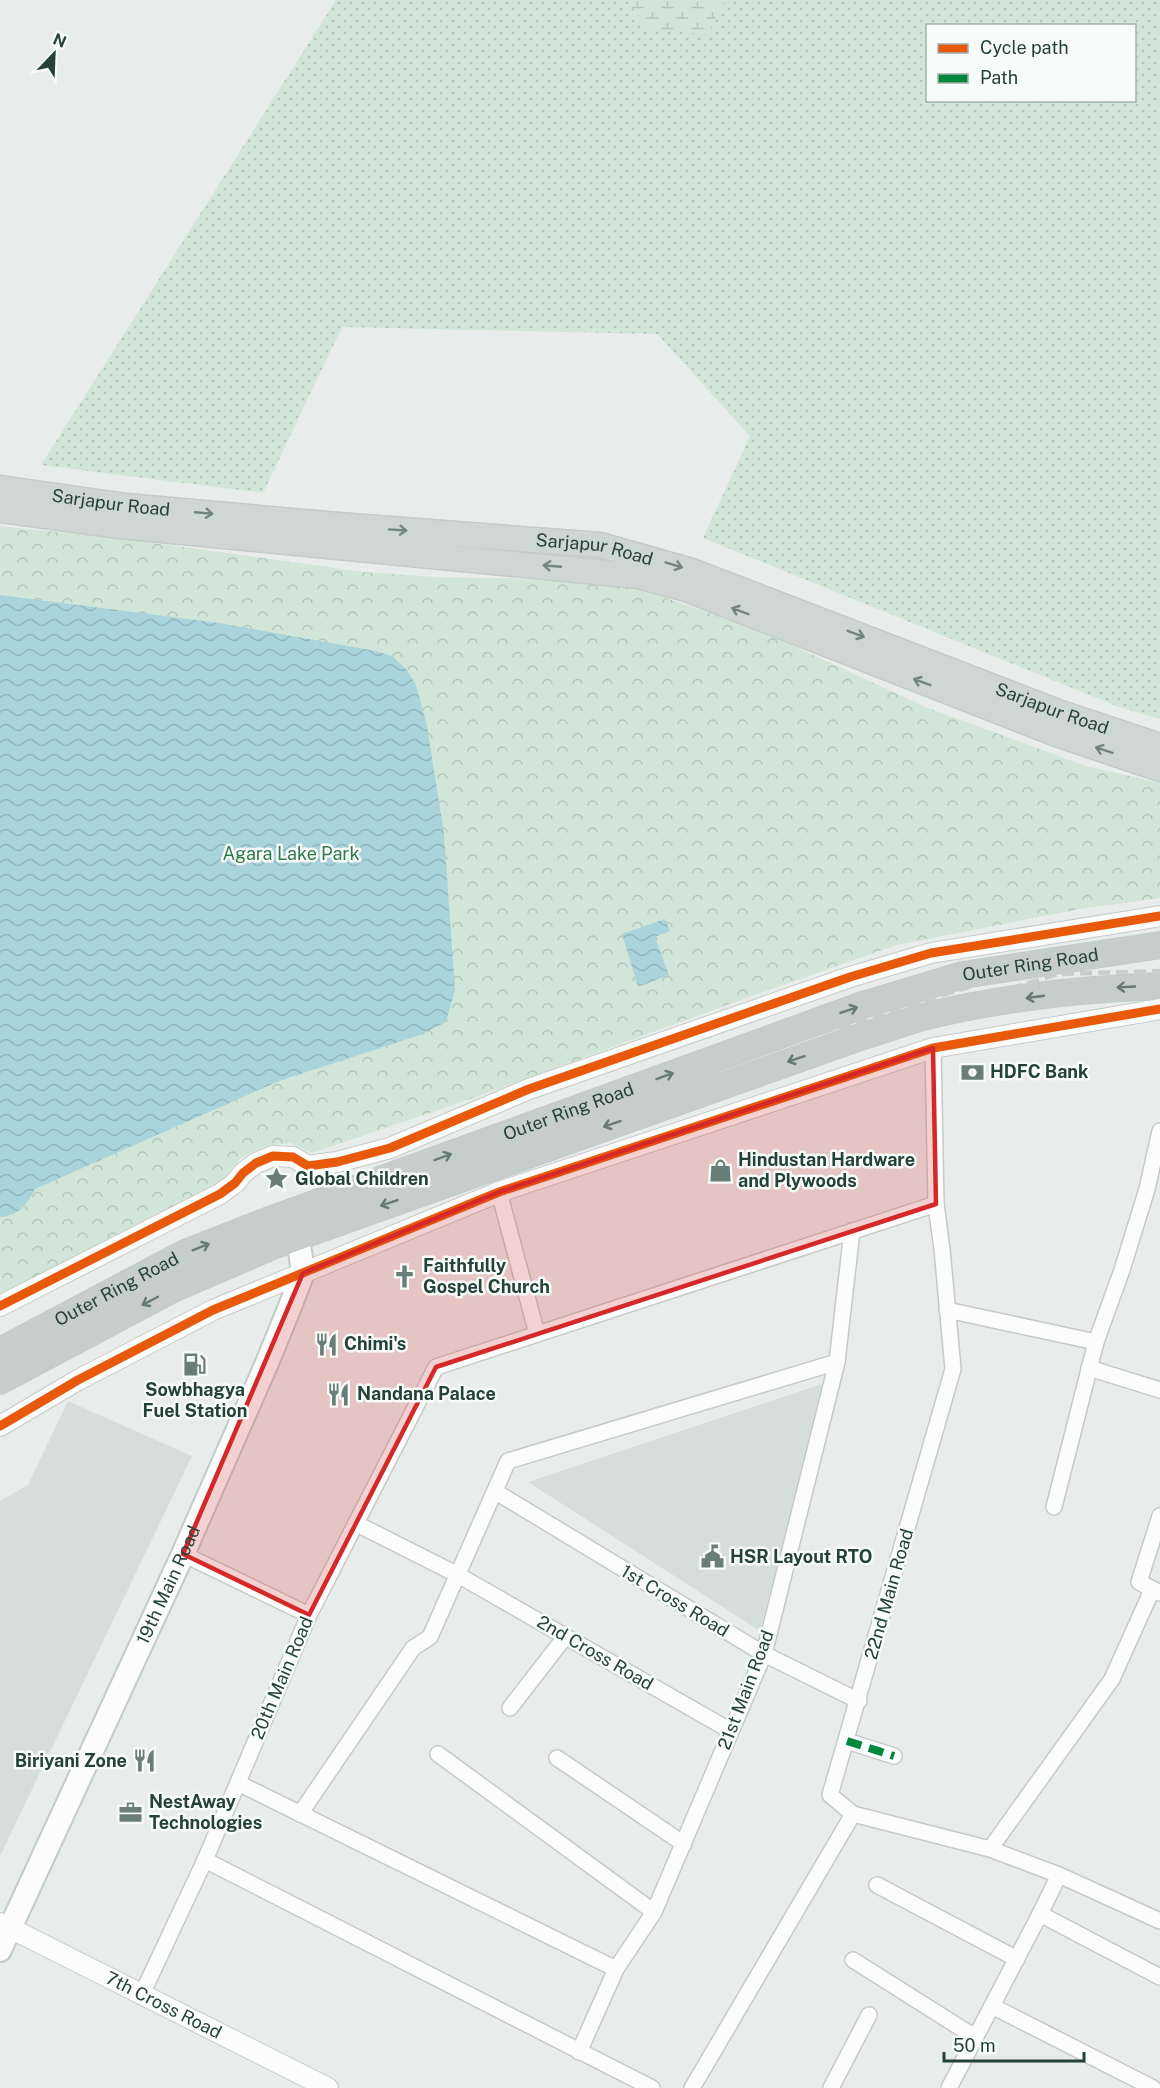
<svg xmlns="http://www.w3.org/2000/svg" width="1160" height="2088" font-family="'Public Sans',sans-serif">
	<defs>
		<pattern id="grass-dots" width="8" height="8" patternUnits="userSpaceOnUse" patternTransform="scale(1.5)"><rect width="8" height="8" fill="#d1e6d8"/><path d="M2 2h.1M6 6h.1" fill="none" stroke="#b3c6ba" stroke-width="1.8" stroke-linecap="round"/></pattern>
		<pattern id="forest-crowns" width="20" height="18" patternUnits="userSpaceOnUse" patternTransform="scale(1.5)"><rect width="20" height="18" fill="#d1e6d8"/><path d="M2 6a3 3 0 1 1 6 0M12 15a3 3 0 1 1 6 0" fill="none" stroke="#b3c6ba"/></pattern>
		<pattern id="wetland-marsh" width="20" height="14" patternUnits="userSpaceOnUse" patternTransform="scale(1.5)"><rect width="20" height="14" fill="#d1e6d8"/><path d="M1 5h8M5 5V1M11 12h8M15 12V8" fill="none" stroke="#b3c6ba"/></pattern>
		<pattern id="water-waves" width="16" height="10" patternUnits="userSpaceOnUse" patternTransform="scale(1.5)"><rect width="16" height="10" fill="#a9d4db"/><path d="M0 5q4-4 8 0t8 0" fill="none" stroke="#91b7bd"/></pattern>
	</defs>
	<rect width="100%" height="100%" fill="#e8edeb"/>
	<g fill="#d6dedb">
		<polygon points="825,1383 760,1631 528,1482"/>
		<polygon points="68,1401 192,1456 0,1856 0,1501 28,1485"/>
	</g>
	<path fill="url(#grass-dots)" fill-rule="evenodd" d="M336,0H1160V719L1119,707L703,538L750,436L657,334L342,327L263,493L41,465ZM928,26H1134V100H928Z"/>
	<polygon fill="url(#forest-crowns)" points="0,526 132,540 365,572 435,577 511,578 636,588 757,629 928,708 1086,766 1160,783 1160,898 1080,909 897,945 746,998 479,1096 312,1153 291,1143 266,1146 242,1157 231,1169 221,1186 0,1301"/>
	<polygon fill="url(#wetland-marsh)" points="626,0 725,0 707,35 649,28"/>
	<g fill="url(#water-waves)">
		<path d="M0,595L219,623L376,651L392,656L406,669L416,685L427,726L444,833L455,990L446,1022L420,1035L279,1081L35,1189C27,1204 19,1216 0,1217Z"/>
		<polygon points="665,919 670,931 655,937 669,975 638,987 622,934"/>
	</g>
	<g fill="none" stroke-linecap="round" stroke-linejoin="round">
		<defs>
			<g id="minor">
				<polyline points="499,1192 537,1334"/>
				<polyline points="947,1310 1096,1342"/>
				<polyline points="1089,1368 1160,1390"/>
				<polyline points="496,1492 764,1654 859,1701"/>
				<polyline points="1054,1507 1096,1342 1122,1270 1147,1189 1160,1131"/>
				<polyline points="1160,1516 1139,1582 1160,1593"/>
				<polyline points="357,1524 458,1575 731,1731"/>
				<polyline points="183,1554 309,1615"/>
				<polyline points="510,1708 565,1637"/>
				<polyline points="847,1741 894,1756"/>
				<polyline points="438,1754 654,1912"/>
				<polyline points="557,1758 684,1844"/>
				<polyline points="238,1783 616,1969"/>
				<polyline points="300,1814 413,1648 430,1637 508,1461 837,1362"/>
				<polyline points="853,1814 990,1849 1059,1875 1160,1921"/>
				<polyline points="990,1849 1112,1679 1152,1590"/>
				<polyline points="205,1860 652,2088"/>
				<polyline points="877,1885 1017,1959"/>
				<polyline points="1040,1914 1160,1977"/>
				<polyline points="853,1960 975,2037"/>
				<polyline points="142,1994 205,1860 309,1615 436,1367 936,1204"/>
				<polyline points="992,2006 1153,2088"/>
				<polyline points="579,2052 616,1969 654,1912 764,1654 837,1362 852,1231"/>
				<polyline points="692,2088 853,1814 830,1795 953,1369 942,1249 936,1204 933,1048"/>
				<polyline points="831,2088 869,2015"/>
				<polyline points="949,2088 1040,1914 1059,1875"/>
			</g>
			<g id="tertiary">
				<polyline points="0,1306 220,1194 235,1183 243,1173 256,1163 273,1156 293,1157 308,1166 337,1162 390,1148 529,1089 850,977 931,953 1160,916"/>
				<polyline points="0,1426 78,1380 213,1310 499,1192 933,1048 1160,1009"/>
				<path id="s1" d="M0,1923L328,2088"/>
			</g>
			<g id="secondary">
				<path id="s2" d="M0,1950L183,1554L267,1363L289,1309L303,1273L298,1237L290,1221"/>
			</g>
			<g id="primary">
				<path id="s3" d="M0,488L126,506L338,525L600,545L692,571L1061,713L1160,746"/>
				<polyline points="0,510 120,526 638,576 686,589 1056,734 1160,769"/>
			</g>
			<g id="trunk">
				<path id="s4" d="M0,1351L185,1253L267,1221L860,1006L963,975L1160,945"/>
				<path d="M0,1381L173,1289L275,1245L860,1037C884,1030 907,1021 931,1015C1006,997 1083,989 1160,986"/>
			</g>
		</defs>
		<use href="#minor" stroke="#c5cac8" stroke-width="18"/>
		<use href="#tertiary" stroke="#c5cac8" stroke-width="22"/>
		<use href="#secondary" stroke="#c3cbc8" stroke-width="26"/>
		<use href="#primary" stroke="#c3ccc9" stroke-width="27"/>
		<use href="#trunk" stroke="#c3ccc9" stroke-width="28"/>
		<use href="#minor" stroke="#fcfcfc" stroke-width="15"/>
		<use href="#tertiary" stroke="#fcfcfc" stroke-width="20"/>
		<use href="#secondary" stroke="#fcfcfc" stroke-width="22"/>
		<use href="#primary" stroke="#cfd7d5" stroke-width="24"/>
		<use href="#trunk" stroke="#c6cecc" stroke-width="26"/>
		<g stroke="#c9cdcc" stroke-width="4.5" stroke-dasharray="12 6" stroke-linecap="butt">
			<polyline points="0,1353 681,1076 1056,960 1160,955"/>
			<polyline points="0,1368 687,1089 1058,974 1160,971"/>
		</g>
		<polyline stroke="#00873e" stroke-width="8" stroke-dasharray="15 8" stroke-linecap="butt" points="847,1741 894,1756"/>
		<defs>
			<g id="cycleway">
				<polyline points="0,1306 220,1194 235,1183 243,1173 256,1163 273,1156 293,1157 308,1166 337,1162 390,1148 529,1089 850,977 931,953 1160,916"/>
				<polyline points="0,1426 78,1380 213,1310 499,1192 933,1048 1160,1009"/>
			</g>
		</defs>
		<use href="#cycleway" stroke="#f7fbf9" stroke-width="13"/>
		<use href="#cycleway" stroke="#e8590c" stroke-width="9"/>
	</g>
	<defs><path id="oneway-shaft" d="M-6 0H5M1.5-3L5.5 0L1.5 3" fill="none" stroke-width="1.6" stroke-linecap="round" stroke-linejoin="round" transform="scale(1.5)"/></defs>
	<g stroke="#718580">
		<use href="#oneway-shaft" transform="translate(204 513) rotate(5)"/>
		<use href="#oneway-shaft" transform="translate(398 530) rotate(4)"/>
		<use href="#oneway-shaft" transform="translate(674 565) rotate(17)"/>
		<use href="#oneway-shaft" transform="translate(552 566) rotate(-175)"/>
		<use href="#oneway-shaft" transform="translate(740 611) rotate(-159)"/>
		<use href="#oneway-shaft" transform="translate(856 634) rotate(21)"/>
		<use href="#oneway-shaft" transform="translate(922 682) rotate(-159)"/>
		<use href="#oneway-shaft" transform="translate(1104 750) rotate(-162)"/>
	</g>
	<g stroke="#657a74">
		<use href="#oneway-shaft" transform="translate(1126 987) rotate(177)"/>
		<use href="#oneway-shaft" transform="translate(1035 997) rotate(172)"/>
		<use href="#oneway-shaft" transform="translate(849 1010) rotate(-19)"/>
		<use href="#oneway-shaft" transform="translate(796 1059) rotate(161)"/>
		<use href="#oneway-shaft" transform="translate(665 1076) rotate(-20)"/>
		<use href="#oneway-shaft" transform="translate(612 1124) rotate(161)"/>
		<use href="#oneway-shaft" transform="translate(443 1157) rotate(-20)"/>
		<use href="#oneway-shaft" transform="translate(389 1203) rotate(161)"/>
		<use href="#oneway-shaft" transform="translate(201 1247) rotate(-22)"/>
		<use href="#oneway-shaft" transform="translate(150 1301) rotate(152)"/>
	</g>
	<path fill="#d62828" fill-opacity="0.2" stroke="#d62828" stroke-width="4.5" stroke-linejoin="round" d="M933,1048L936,1204L436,1367L309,1615L183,1554L303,1273L499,1192Z"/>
	<defs>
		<symbol id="bank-bare" viewBox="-9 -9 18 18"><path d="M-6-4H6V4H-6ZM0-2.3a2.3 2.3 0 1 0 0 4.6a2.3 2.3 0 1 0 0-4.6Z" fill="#697e78" stroke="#f7fbf9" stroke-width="2.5" paint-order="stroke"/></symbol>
		<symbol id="shop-bare" viewBox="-9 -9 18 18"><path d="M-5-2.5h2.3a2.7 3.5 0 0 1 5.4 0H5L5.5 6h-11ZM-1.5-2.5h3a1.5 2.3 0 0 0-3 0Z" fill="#697e78" stroke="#f7fbf9" stroke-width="2.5" paint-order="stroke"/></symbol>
		<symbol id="sight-bare" viewBox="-9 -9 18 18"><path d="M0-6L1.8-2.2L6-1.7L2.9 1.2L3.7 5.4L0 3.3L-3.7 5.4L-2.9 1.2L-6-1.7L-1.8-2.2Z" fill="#697e78" stroke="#f7fbf9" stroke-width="2.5" paint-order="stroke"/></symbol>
		<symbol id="church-bare" viewBox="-9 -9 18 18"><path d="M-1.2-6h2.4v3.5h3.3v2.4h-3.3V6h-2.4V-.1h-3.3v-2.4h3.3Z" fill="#697e78" stroke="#f7fbf9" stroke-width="2.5" paint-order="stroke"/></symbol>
		<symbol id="restaurant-bare" viewBox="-9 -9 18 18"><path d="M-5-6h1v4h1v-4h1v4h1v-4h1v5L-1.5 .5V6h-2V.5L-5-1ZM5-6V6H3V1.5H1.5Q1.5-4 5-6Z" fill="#697e78" stroke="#f7fbf9" stroke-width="2.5" paint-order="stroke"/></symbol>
		<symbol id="fuel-bare" viewBox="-9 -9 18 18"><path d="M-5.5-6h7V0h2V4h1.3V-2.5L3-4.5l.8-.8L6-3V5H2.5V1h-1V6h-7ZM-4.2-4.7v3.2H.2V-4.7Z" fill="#697e78" stroke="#f7fbf9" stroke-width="2.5" paint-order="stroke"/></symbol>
		<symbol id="civic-bare" viewBox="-9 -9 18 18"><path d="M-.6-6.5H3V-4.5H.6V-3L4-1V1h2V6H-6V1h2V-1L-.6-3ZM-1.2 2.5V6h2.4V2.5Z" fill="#697e78" stroke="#f7fbf9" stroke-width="2.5" paint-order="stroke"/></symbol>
		<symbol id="office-bare" viewBox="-9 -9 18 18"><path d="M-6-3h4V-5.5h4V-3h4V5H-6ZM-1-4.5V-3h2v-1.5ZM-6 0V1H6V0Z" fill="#697e78" stroke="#f7fbf9" stroke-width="2.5" paint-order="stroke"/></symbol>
	</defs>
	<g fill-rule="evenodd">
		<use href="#bank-bare" x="956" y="1056" width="33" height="33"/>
		<use href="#shop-bare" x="704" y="1154" width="33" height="33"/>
		<use href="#sight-bare" x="260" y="1162" width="33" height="33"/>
		<use href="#church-bare" x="388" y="1260" width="33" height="33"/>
		<use href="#restaurant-bare" x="310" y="1328" width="33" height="33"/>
		<use href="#fuel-bare" x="178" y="1348" width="33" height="33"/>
		<use href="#restaurant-bare" x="322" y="1378" width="33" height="33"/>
		<use href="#civic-bare" x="696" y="1540" width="33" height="33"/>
		<use href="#restaurant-bare" x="128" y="1744" width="33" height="33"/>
		<use href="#office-bare" x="114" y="1796" width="33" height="33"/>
	</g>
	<g text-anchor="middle" stroke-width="5" stroke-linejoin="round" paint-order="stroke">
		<g font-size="18" fill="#24423a" stroke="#f7fbf9">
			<text dy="6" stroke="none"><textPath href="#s3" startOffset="112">Sarjapur Road</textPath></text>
			<text dy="6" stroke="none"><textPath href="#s3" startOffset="598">Sarjapur Road</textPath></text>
			<text dy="6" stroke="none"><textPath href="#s3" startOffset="1084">Sarjapur Road</textPath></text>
			<text dy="6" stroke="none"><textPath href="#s4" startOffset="1104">Outer Ring Road</textPath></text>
			<text dy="6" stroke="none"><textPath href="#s4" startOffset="618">Outer Ring Road</textPath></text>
			<text dy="6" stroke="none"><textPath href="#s4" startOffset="132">Outer Ring Road</textPath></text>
			<text dy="6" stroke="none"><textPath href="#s2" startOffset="402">19th Main Road</textPath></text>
			<text transform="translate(889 1594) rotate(-74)" y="6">22nd Main Road</text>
			<text transform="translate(675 1601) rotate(31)" y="6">1st Cross Road</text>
			<text transform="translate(595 1653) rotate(30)" y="6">2nd Cross Road</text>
			<text transform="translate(282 1678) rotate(-67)" y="6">20th Main Road</text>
			<text transform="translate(746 1690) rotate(-69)" y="6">21st Main Road</text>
			<text dy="6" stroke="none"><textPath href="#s1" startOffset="183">7th Cross Road</textPath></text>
		</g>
		<g font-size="18" fill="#2d7a4b" stroke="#f7fbf9">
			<text x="291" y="860">Agara Lake Park</text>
		</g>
		<g font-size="18" font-weight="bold" fill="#24423a" stroke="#f7fbf9" text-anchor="start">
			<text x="990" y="1078">HDFC Bank</text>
			<text x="738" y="1166">Hindustan Hardware<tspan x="738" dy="21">and Plywoods</tspan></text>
			<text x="295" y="1185">Global Children</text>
			<text x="423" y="1272">Faithfully<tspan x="423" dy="21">Gospel Church</tspan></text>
			<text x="344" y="1350">Chimi's</text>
			<text x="195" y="1396" text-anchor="middle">Sowbhagya<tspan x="195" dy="21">Fuel Station</tspan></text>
			<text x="357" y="1400">Nandana Palace</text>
			<text x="730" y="1563">HSR Layout RTO</text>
			<text x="127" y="1767" text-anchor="end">Biriyani Zone</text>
			<text x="149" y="1808">NestAway<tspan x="149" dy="21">Technologies</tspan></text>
		</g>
	</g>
	<rect x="926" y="24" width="210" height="78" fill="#f7fbf9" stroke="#a3b1ad" stroke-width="1.5"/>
	<rect x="938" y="44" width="30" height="9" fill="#e8590c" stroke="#a3b1ad" stroke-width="1.5"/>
	<text x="980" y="54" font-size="18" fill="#24423a">Cycle path</text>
	<rect x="938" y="74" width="30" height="9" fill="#00873e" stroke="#a3b1ad" stroke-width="1.5"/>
	<text x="980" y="84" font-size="18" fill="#24423a">Path</text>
	<g transform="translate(54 54) rotate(23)" stroke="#f7fbf9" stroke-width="4.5" paint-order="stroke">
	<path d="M0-4.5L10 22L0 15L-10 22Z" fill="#24423a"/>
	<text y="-9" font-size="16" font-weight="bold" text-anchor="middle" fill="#24423a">N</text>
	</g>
	<path d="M944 2052v9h140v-9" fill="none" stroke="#24423a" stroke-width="3"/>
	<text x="953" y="2052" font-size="18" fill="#24423a" stroke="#f7fbf9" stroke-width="4.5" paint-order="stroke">50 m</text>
</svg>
